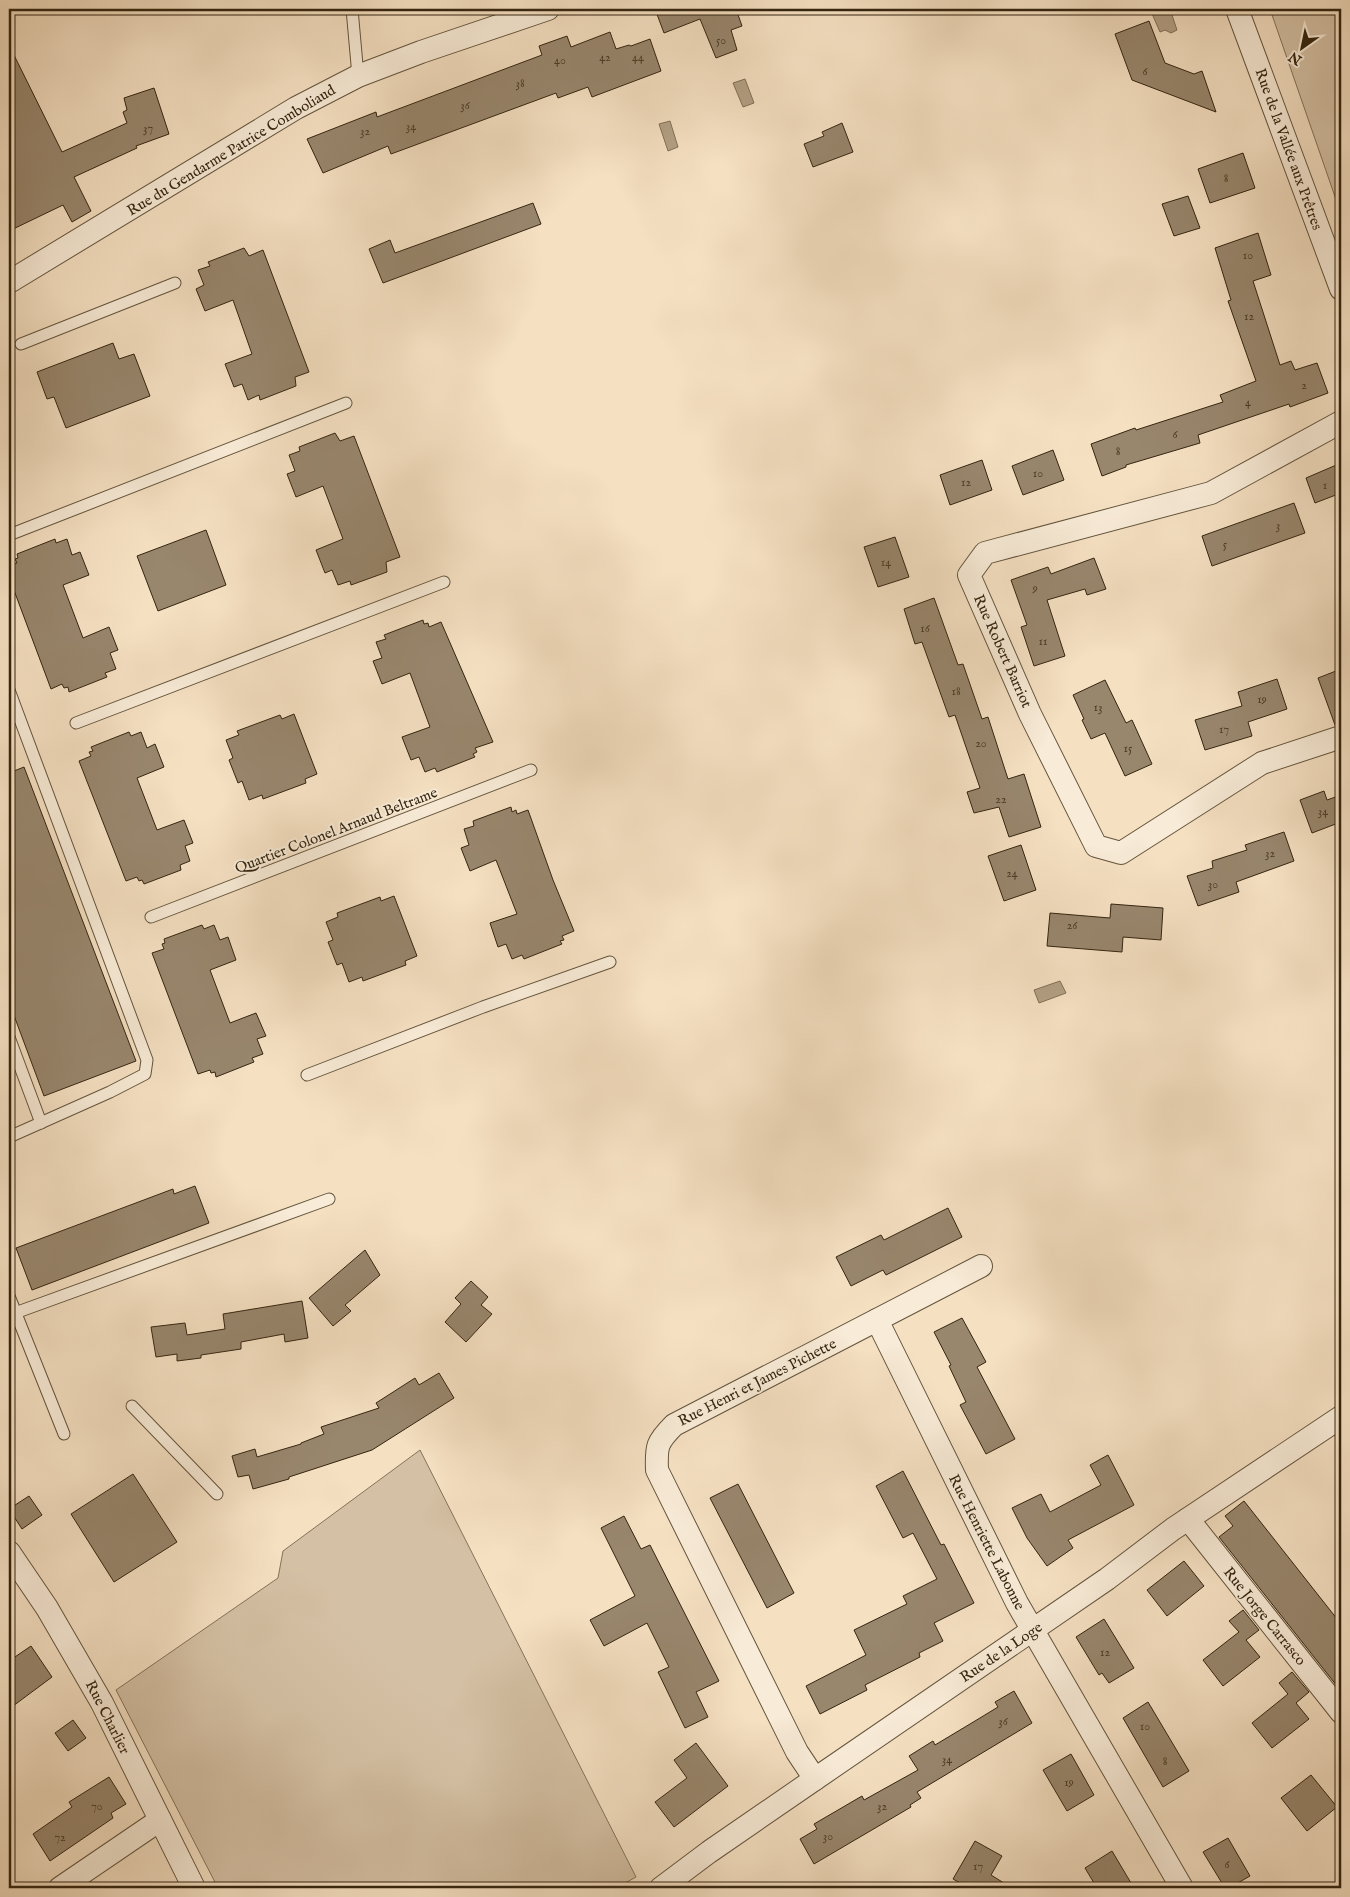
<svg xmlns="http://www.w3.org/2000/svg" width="1350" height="1897" font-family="'IM FELL English',serif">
	<rect width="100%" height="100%" fill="#f5e0c2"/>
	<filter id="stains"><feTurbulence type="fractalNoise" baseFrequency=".004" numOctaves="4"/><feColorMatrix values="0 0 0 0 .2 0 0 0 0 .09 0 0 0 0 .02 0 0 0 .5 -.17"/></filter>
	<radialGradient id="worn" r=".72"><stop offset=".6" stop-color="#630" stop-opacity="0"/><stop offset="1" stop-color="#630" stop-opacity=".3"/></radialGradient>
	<g fill="#d4c0a4" stroke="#84725a">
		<polygon points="1270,9 1341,9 1341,214"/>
		<polygon points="420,1450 636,1877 616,1888 218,1888 116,1690 278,1578 283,1551"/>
	</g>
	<g fill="#b3a085" stroke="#806f56">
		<polygon points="1150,9 1170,9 1177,30 1171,33 1165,30 1160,32"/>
		<polygon points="745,79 754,103 743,107 733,83"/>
		<polygon points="670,121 678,147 668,151 659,124"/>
		<polygon points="1060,981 1066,993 1039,1003 1034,990"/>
	</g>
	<g fill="#98866d" stroke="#342510">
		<polygon points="655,9 736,9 742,26 731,30 737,50 716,58 700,19 664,33"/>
		<polygon points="1149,21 1165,63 1194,74 1202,71 1216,112 1132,80 1115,34"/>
		<polygon points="610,32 616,49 629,45 631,46 650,39 661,71 592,97 588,87 558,98 556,93 391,154 388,146 323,173 307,139 376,112 377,117 542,55 539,46 567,36 571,47"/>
		<polygon points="9,45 62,152 127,123 123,112 127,110 124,98 154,88 169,134 136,146 137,148 74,177 91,211 72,222 63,205 9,231"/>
		<polygon points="842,123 853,152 813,167 804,144 824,136 822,132"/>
		<polygon points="1243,153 1255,188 1210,203 1198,169"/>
		<polygon points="1188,196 1200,228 1174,236 1162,204"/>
		<polygon points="533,203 541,224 383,283 369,249 390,240 395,253"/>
		<polygon points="1258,233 1271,275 1253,281 1280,365 1291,361 1295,370 1317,363 1328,393 1290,407 1289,404 1198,435 1200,443 1126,465 1126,467 1102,476 1091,444 1135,428 1136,430 1223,402 1220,395 1256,381 1228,301 1231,300 1215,248"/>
		<polygon points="244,248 249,256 263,250 309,372 295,377 296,386 260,400 259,395 248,400 242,384 234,387 225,364 252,354 233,300 205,311 196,289 204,285 198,270 210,266 208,262"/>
		<polygon points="113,343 119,359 134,354 150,396 66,428 54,397 47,399 37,372"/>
		<polygon points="335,433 340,441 354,436 400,557 386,562 387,572 351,585 350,581 338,585 332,570 325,573 316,550 343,539 323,486 296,497 287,474 295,471 289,455 300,451 299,447"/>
		<polygon points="1053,450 1064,480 1023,495 1012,466"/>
		<polygon points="982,460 992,490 950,505 940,475"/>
		<polygon points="1341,463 1341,493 1315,503 1306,478"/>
		<polygon points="1294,503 1305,533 1212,566 1202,536"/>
		<polygon points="206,530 226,585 158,611 137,556"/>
		<polygon points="895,537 909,577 878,587 864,547"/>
		<polygon points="55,539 56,543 67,539 72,555 80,552 89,575 63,585 83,638 109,627 118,650 110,653 116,669 105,673 107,677 69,692 68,687 64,688 62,684 51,689 9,577 9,566 17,563 15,559 18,558 17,554"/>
		<polygon points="1094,558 1106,589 1087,595 1085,589 1047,600 1065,656 1034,666 1021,627 1027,625 1011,580 1048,567 1051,574"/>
		<polygon points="934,598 958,665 963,664 982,719 988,717 1008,779 1024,774 1041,827 1009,837 999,807 974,813 967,792 980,788 955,715 949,717 922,642 915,644 904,609"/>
		<polygon points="423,620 424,624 428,623 429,627 441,622 493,742 475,748 477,752 473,754 475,757 437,772 435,768 425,772 419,757 411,760 402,737 430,727 410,673 382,684 373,661 382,658 376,642 386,639 384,635"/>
		<polygon points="1341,669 1341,724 1335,725 1318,678"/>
		<polygon points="1277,679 1287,709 1248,722 1252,736 1205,750 1195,720 1242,706 1238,692"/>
		<polygon points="1105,680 1126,723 1132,720 1152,764 1125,776 1105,733 1091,739 1082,720 1084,719 1073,695"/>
		<polygon points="294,714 317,774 305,779 306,783 263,799 262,795 249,800 242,781 238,783 229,760 233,758 226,740 239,735 237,731 280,715 282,719"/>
		<polygon points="129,732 131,736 141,732 147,748 155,744 164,767 137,778 157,830 184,820 193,843 185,846 190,861 180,865 181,870 144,884 142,880 139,881 137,877 126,881 79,761 91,756 89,752 93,751 91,747"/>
		<polygon points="24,767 136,1061 44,1096 9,1002 9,773"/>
		<polygon points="1324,791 1327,800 1341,795 1341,822 1312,833 1300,800"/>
		<polygon points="511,807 512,812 516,810 517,814 528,810 553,880 574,931 562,936 564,940 560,941 562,944 524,959 522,955 512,959 506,944 498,947 490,923 517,914 496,860 470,871 461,848 469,845 464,829 474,826 473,821"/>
		<polygon points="1284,832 1294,861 1236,882 1239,892 1198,906 1187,876 1213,868 1212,861 1247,850 1245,845"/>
		<polygon points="1021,845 1036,890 1004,901 988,856"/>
		<polygon points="394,896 417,956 405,961 406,965 363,981 362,977 349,982 342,963 337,965 328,942 333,940 326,922 338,917 337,913 380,897 381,901"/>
		<polygon points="1111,904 1163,908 1161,940 1123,937 1122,952 1047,946 1050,913 1110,918"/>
		<polygon points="202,925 204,929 214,925 220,940 228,937 236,960 210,970 230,1023 256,1013 266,1036 257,1039 263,1054 252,1058 254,1062 216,1077 215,1072 211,1073 210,1070 198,1074 152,953 164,949 162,944 165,943 164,939"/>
		<polygon points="195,1186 209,1223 32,1290 16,1248 173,1189 174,1194"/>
		<polygon points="948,1208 962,1237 886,1275 883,1270 851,1286 836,1257 881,1235 884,1240"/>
		<polygon points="365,1250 380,1275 345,1305 351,1311 333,1326 309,1298"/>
		<polygon points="471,1281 488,1297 481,1305 492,1314 466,1342 445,1322 461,1304 455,1298"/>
		<polygon points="302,1301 308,1338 285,1342 284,1334 241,1342 241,1349 201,1355 201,1358 177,1361 177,1354 156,1357 151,1327 185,1323 187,1335 225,1329 223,1314"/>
		<polygon points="962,1318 986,1362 977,1367 1015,1439 986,1454 960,1405 966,1402 949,1366 951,1365 934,1332"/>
		<polygon points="439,1373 454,1398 372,1450 289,1477 289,1479 253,1489 249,1475 238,1477 232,1456 255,1449 257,1457 301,1444 301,1443 324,1434 321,1427 379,1408 376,1403 415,1378 419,1385"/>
		<polygon points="1108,1455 1134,1505 1068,1540 1073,1548 1047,1566 1027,1538 1012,1508 1041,1494 1050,1512 1101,1485 1090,1465"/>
		<polygon points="903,1471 941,1545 944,1544 974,1603 934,1623 943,1641 919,1653 920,1657 865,1685 867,1690 820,1714 806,1686 866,1655 854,1630 907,1604 903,1596 937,1579 913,1533 903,1538 876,1486"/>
		<polygon points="133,1474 177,1542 114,1582 71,1514"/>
		<polygon points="738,1484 794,1593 767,1608 710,1498"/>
		<polygon points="29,1496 42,1515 22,1529 9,1509"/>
		<polygon points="1244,1501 1341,1624 1341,1691 1219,1537 1233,1526 1225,1516"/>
		<polygon points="624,1516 641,1549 650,1545 719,1681 696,1692 708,1717 685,1728 658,1672 669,1667 647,1623 604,1646 590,1620 635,1596 601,1528"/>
		<polygon points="1184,1561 1204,1586 1167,1616 1147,1590"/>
		<polygon points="1243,1610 1259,1630 1246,1640 1260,1657 1223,1686 1203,1660 1239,1632 1229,1621"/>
		<polygon points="1104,1619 1134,1668 1109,1683 1102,1673 1099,1675 1076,1637"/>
		<polygon points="31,1646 52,1677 9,1709 9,1661"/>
		<polygon points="1292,1672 1309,1692 1296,1703 1309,1719 1272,1748 1252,1723 1288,1694 1279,1683"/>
		<polygon points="1014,1691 1032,1723 917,1792 921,1798 910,1805 911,1807 814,1864 800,1839 817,1829 814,1824 862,1796 864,1800 918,1770 909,1756 933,1741 935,1745 975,1721 998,1707 995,1702"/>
		<polygon points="1148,1702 1189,1771 1163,1787 1123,1718"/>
		<polygon points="73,1720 86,1738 68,1751 55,1733"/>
		<polygon points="696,1743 728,1786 674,1827 655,1802 687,1778 674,1760"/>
		<polygon points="1071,1754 1094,1795 1067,1811 1043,1770"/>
		<polygon points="1311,1775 1337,1807 1307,1831 1281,1798"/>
		<polygon points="109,1777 126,1804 111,1813 113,1818 50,1861 33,1834 72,1807 69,1802"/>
		<polygon points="1228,1838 1250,1876 1229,1888 1225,1888 1203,1852"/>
		<polygon points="975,1841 1002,1856 991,1875 1012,1888 969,1888 953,1879"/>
		<polygon points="1112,1851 1134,1888 1097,1888 1085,1868"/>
	</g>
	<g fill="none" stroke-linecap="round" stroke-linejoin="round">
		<defs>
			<g id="service">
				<polyline points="352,9 358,76"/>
				<polyline points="21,344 175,283"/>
				<polyline points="9,535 346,403"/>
				<polyline points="9,690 147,1060 145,1074 110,1092 9,1137"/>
				<polyline points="76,723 444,582"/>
				<polyline points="151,917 531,770"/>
				<polyline points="9,1037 41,1123"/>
				<polyline points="307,1075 483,1007 610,962"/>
				<polyline points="9,1296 64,1434"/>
				<polyline points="15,1313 329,1199"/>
				<polyline points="132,1406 217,1494"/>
			</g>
			<g id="minor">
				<polyline points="1237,9 1341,289"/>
				<polyline points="9,282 296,108 358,76 421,52 548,9"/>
				<polyline points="1341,422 1211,493 985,553 969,575 1030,714 1096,846 1121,853 1262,763 1341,737"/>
				<polyline points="877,1320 1017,1603 1182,1888"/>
				<polyline points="1188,1519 1341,1712"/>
				<polyline points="9,1552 47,1608 102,1703 194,1888"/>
				<path d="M815,1779L797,1752L657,1470C656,1446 657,1442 674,1425L981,1266"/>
				<polyline points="60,1888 160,1820"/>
				<polyline points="661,1888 709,1852 815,1779 1107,1579 1173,1529 1341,1417"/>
			</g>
		</defs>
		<use href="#service" stroke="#64543c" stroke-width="13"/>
		<use href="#minor" stroke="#64543c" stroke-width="24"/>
		<use href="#service" stroke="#f8ebd7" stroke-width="11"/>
		<use href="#minor" stroke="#f8ebd7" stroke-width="22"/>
	</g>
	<g text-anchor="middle" stroke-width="4" stroke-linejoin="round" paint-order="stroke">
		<g font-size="12" fill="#4d3d27">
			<text x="721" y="44">50</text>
			<text x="605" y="61">42</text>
			<text x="638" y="61">44</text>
			<text x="560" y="64">40</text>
			<text x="1145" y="75">6</text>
			<text x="520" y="87">38</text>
			<text x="465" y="109">36</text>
			<text x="411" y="130">34</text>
			<text x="148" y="132">37</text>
			<text x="365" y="135">32</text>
			<text x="1226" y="182">8</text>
			<text x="1248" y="259">10</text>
			<text x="1249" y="320">12</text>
			<text x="1304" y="389">2</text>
			<text x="1248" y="406">4</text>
			<text x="1175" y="438">6</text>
			<text x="1118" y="455">8</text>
			<text x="1038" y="477">10</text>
			<text x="966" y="486">12</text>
			<text x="1325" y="489">1</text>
			<text x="1278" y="529">3</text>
			<text x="1225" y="548">5</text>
			<text x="886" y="566">14</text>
			<text x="1035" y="592">9</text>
			<text x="925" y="632">16</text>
			<text x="1043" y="645">11</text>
			<text x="956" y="695">18</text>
			<text x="1262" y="703">19</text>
			<text x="1098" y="711">13</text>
			<text x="1224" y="733">17</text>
			<text x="981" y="747">20</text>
			<text x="1128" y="752">15</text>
			<text x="1001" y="803">22</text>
			<text x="1323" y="815">34</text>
			<text x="1270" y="857">32</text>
			<text x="1012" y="877">24</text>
			<text x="1213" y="888">30</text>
			<text x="1072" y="929">26</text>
			<text x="1105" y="1656">12</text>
			<text x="1003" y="1725">36</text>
			<text x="1145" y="1730">10</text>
			<text x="947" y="1763">34</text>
			<text x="1165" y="1765">8</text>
			<text x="1069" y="1786">19</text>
			<text x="97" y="1810">70</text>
			<text x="882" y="1810">32</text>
			<text x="828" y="1840">30</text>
			<text x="60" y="1841">72</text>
			<text x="1227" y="1868">6</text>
			<text x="978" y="1870">17</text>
		</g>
		<g font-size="15" fill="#342510" stroke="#f8ebd7">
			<text transform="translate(1289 149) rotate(70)" y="5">Rue de la Vallée aux Prêtres</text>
			<text transform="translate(231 150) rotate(-31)" y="5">Rue du Gendarme Patrice Comboliaud</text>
			<text transform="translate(1003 651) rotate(66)" y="5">Rue Robert Barriot</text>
			<text transform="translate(336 830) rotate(-21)" y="5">Quartier Colonel Arnaud Beltrame</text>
			<text transform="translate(757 1382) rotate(-27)" y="5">Rue Henri et James Pichette</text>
			<text transform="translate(987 1542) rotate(63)" y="5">Rue Henriette Labonne</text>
			<text transform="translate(1265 1616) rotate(51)" y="5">Rue Jorge Carrasco</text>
			<text transform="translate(1001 1652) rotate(-34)" y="5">Rue de la Loge</text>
			<text transform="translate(108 1717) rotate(63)" y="5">Rue Charlier</text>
		</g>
	</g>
	<rect width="1350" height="1897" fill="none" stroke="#f5e0c2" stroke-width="30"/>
	<rect x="10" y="10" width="1330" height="1877" fill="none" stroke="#342510" stroke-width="2.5"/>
	<rect x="15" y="15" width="1320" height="1867" fill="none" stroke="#342510"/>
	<g transform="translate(1302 48) rotate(213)" stroke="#f8ebd7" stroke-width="4" paint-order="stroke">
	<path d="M0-4L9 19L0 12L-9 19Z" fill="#342510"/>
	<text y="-8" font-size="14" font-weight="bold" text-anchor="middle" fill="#342510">N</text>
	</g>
	<rect width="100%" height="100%" filter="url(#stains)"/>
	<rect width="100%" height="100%" fill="url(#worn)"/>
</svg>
